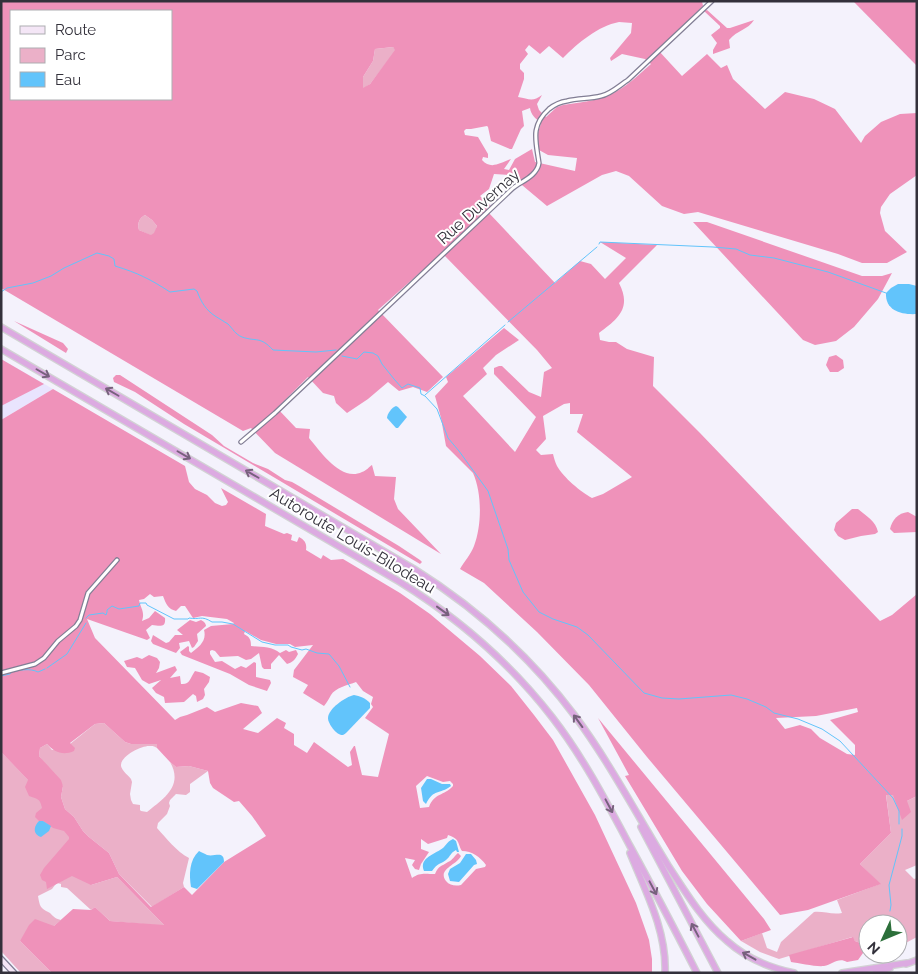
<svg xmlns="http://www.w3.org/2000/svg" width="918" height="974" font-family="Raleway,sans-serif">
	<rect width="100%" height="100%" fill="#f4f2fc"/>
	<polygon fill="#e9e4fe" points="1,359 53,389 1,420"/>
	<g fill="#ebb0c8">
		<polygon points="393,47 396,50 370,84 363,89 363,77 373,61 375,49"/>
		<path d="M145,215L152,220L157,226L155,233L152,236L139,230C137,224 139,218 145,215Z"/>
		<path d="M104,723L125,742L131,744L157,743V748C153,746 154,746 149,746C141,746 120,756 121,766C122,771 128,775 131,779L132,782L130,794L131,800L133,804L140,805V810L141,811L147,812C163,799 184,786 170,762L176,767L189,766L208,771L190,784V792L186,795L176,794L170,800L169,803L170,806L167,814L158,823L157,828C167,839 176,851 189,858L183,883L184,887L152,907L119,874L109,853L89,837L83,831L74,817L65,809L61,797L63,786L39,756L40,748L47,744L52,750L70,744L95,724Z"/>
		<path d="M1,752L105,859L91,885L117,877L165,926L110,921L95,907L91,910L67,888L61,887V884L57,883L55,885L52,889L38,896C40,907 40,908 50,913C54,917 56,919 61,920L54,926L20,941L52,973H21L1,951Z"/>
		<path d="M886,794L893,795L907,801L917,796V865L905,870L914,879L917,878V937L898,947V924H868V946L855,941L852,937L779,959L760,952L741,941L762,933L767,948L777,952L781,942L814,912C823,911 832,915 842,913L837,900L880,884L860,864L891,833Z"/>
	</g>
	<g fill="#ef92ba" fill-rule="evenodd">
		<path d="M1,1H702L703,6L658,50L682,76L707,54L721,68L727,65L733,79L765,109L785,92L814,99L835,109L861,143L865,136L881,122L900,114L917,113V175L890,194L881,207L880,213L885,231L907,252L887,263H862L838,254L698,212L684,214L662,206L629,176L616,171L602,175L547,206L510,175L494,174L489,189L480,196L492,207L488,212L555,283L580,261L591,264L605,279L626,258L600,242L657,245L619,283C632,308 618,319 599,333L600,340L609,342H616L627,349L654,357L653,386L700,433L880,621L892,615L917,594V796L907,801L911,812L902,820L893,795H886L891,833L860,864L881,884L808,910L780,915L647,757L589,685L537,632L484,583L460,569C464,562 471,554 474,546C482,525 482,493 473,473L446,446L441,418L435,396L448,382L446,377L504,328L519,340L496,355L483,368L487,374L463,396L515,452L536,417L494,374V368L499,366H502L529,392L541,397L544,372L552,368L537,350L442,253L378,310L443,377L427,392L413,387L399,391L388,382L368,399L347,413L336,403L334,396L323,393L308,377L277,408L296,428L310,429L309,438C321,452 341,482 362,472C366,471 369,467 372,465L375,476L396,477L394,499L398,509L441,554L275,453L251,428L243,431L1,288ZM11,11H171V99H11ZM619,22L632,23L631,33L610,58L611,61L622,54L645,59L651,64C635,78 619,94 598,99C586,102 574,103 563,105L557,107L546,117L539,110L537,104L542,95C533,102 529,99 518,97L524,79V73L520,69V64L528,54L525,50L529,45L540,54L549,46L563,58C578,43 598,26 619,22ZM393,47L395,50L370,84L363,88V77L373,61L375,49ZM530,108C531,115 535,118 541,123L537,136L539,150L548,155L577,158L575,171L535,162L532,149L515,159L509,170L504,169L511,159C500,163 491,170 482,160L483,157L488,158V154L478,137L465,135L464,131L466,129H471L487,126L488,127L491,141L510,149H512L521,129L524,126L522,111ZM145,215L152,220L157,226L154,233L151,235L139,230C137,224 139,218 145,215ZM570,403V414H583L577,432L632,477L603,494L592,498C581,492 563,477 557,466C555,462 554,458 553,454L541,455L536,450L546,439L543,416L564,404ZM857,708L858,712L830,720L855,745V755L847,754L820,738L811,729L800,725L785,729L776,718L816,716Z"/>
		<polygon points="853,1 917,1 917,66"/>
		<path d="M707,10L727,28H730L754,20C748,30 737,30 729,40L730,48L713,54V50L717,43L711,35L720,28V26L704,11Z"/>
		<polygon points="693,222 707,222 862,276 882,276 892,273 878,299 854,327 836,341 815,345 803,340"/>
		<polygon points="14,321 63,343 68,349 66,353"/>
		<polygon points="836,355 843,360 844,368 838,372 830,372 826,365 829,357"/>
		<polygon points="1,359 44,384 1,406"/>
		<polygon points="116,375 120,375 212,435 224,446 253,463 268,469 285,480 292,482 299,486 399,546 420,560 422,562 420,564 184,424 135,392 114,382 113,378"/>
		<path d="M53,389L185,466L189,482L195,489L207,495L215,503L222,506L226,505L228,502L221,488L266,514L265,526L284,534L287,533L292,535L291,540L297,542L299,537C305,540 307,544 306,550L321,559L323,555L331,560L343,559L400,593L430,614L480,656L511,686L534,715L553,740L595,815L636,903L649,940L652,959V972L52,973L20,941L29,925L35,919L54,926L73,909L91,910L95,907L110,921L164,925L117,877L91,885L72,876L47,889L46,882L42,880L40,875L44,868L69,839V837L64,831L53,828L43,821H39L35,817L36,813L42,808C40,798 37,799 29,796L25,787L28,780L1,752V420ZM150,594L154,597L163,596C166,604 168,609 176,611L181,606H185L193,618L202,616L227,619L234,623L233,624L211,626L204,630C207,641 199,647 191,653L189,651V647L188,646L180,652L182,655L230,674L249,685L267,691L271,683L270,680L256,677V663L254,662L246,668L241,666L235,669L222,661L215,662L210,654V651L212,650L215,651L220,657L238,656L246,660L251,659L259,653L262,667L264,669H271V664L279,655L287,664C293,662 295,660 298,654L296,650L289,652L286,650L280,653C272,646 260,647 251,646C251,640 250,637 244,634L245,631L261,640L276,644H290L295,647L313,645L294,670L293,677L308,685L303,693L324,706C327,702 329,699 331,695C335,688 348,685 356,682L363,691L373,697L371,704L373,707L365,718L389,734L378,777L362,775L355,746H354L350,752L352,765L348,767L314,742L307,753L294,745V734L284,728L286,723L277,718L258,733L243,729L262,713L258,706L241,703L215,712L207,707L187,715L180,717L175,720L95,638L87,619L147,640L150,638L146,630L152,625C160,626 166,628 165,618L155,611L149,618L142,621C145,612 141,609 139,600L144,599ZM104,723L125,742L131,744H157V748L170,762L176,767L189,766L208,771L210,783L213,788L234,802L239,801L252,816L266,836L224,862L192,895L184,887L151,907L119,874L109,853L89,837L83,831L74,817L65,809L61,797L63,786L61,780L39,756L40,748L47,744C54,752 63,756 74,751L75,748L70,743L95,724ZM427,776L443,782L450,781L453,784V786C444,796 434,793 429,807L420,808L416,786ZM448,835C460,839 457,842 462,851C472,851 480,857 486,865L485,867L476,869L461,885C456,886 450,886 446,881C437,869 457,865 461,856L458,853C454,856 453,860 448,862C441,867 439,865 435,874C426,874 420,872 412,878L405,858L415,860L412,865L415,869L419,870L421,864L429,852L421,849V839L428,844L447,838Z"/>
		<path d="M852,509H858C866,516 876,521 878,532L875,534L861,536L845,540L838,536L834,530L836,523Z"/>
		<path d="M908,512L917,517V532L894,533L890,529C892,520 898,513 908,512Z"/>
		<path d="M190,620L196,622L201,620C203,621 206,623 206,626L197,634L198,641L194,647L192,648L189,641L179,643L180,648L176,653L153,644L151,641L153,635L166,643L169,642L175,635H183L177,630Z"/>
		<path d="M149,655L157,658L160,662L159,668L156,673L175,666L177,670L170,678L180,676L181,684C190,685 190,678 195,671L203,673L210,677L209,682L204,689L205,695L203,699L197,702L196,696L193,694L184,702L165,703L164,697L156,693L152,688L161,680L149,684L142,680L135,668L127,667L124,661L137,657L142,659Z"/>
		<polygon points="598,718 764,919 771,930 741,941 707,904 682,871 625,776 629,775"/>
		<path d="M853,937L855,941L868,946L858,960L847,962C838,957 832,965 824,966C816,967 799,963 791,962L789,955Z"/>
	</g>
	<g fill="#62c4fb">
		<path d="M898,284H909L917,286V314C902,315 885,311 886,293L891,288Z"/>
		<path d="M396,406L398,407L407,417L398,428H396L387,418C387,414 392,407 396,406Z"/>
		<path d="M354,695C360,696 365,698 370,703V708L347,732C346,733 345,734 343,735C337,736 328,724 328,718C328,709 345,697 354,695Z"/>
		<path d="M427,779H431L442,784H450L451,786C439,795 434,788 426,804L423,801L421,788Z"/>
		<path d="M39,821H43L51,826L49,831L41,837C32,834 34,826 39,821Z"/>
		<path d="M453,839L456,841L459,852H457L456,850C450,853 451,856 446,860C440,865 438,862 432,871H424C419,859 432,855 440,850C446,847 446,842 453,839Z"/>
		<path d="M199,851C201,852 205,854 207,855C215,857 224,850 224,862L197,889L191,887C189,875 189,860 199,851Z"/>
		<polygon points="466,854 471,854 476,860 477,864 474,865 459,882 450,881 448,874 450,869 460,863"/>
	</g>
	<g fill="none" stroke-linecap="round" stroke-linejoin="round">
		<g stroke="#62c4fb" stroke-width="1">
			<polyline points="599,244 600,242 713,247 736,249 750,255 774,258 828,272 886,293"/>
			<path d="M1,292L7,288L33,283L51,276L64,268L97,253L109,256L114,259L115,266C138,273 150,279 170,292L194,289L197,291C201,302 206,310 215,316C219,319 224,321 228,324C233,329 235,334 242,337C257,342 260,336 273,350L316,352L336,350"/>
			<polyline points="508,322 597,247"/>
			<polyline points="342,356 357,359 364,352 373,353 378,356 382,364 394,379 402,388 408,384 420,388 421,394 425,396 437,409 448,438 459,451 488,491 508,549 509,560 523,592 539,612 553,619 577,627 588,635 644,693 662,698 679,699 731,695 747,699 766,707 774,713 798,719 822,729 840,741 893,798 899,811 899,824"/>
			<polyline points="425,395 505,325"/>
			<path d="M86,618L89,615L103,613L106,615L107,612V610L112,606L119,609L139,606L140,603H146L147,605L174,619H188L189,618C200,620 201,615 212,622H222L233,624L262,642L275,645H288L291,647L302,650L306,649L317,653L329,654L339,666L350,687"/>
			<polyline points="47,668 67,654 86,623"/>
			<path d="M1,676L10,674L11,672C20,670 30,668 38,672L45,669"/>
			<polyline points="890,911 891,905 889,885 902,836 902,829"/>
			<polyline points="887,924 888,916"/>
		</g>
		<defs>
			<g id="minor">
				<path d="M241,442L275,413L513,188C522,181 537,176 539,163C536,141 530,126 549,109C554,105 560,102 567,101C578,98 590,99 601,96C611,94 620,85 628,80L712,1"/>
				<polyline points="1,673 35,664 44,658 58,641 76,626 80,620 88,593 117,560"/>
			</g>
			<polyline id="secondary" points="1,959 14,973"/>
			<g id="motorway">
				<path d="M1,327L414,569C476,608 531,657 575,716C610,763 638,817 669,867C686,893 703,921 727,941C746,958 770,968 794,973"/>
				<path d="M1,349L400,582C458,618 510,663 552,717C583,757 606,801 630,846C653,888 675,930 697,973"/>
				<polyline points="641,827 718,973"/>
				<path d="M630,853C645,890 667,931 665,973"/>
				<polyline points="906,964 917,960"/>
				<polyline points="842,973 907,963"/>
				<polyline points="875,973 890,968"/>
			</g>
		</defs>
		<use href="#minor" stroke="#827e95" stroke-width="5.5"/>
		<use href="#secondary" stroke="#827e95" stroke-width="7"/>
		<use href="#motorway" stroke="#d2d2d4" stroke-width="8"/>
		<use href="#minor" stroke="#fff" stroke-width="3"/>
		<use href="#secondary" stroke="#f4e6f6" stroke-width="4.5"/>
		<use href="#motorway" stroke="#dcaae1" stroke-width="5.5"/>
	</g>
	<defs><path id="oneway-shaft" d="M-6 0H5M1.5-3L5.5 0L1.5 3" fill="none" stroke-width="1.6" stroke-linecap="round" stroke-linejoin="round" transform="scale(1.25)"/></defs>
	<g stroke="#77617d">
		<use href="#oneway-shaft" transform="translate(43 373) rotate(30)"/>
		<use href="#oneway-shaft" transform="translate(112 392) rotate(-150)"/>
		<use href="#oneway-shaft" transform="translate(184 455) rotate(30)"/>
		<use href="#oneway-shaft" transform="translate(252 474) rotate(-150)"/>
		<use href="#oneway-shaft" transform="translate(443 611) rotate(36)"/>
		<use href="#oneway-shaft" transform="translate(578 721) rotate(-126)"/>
		<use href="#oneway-shaft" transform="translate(609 806) rotate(62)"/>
		<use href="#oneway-shaft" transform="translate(653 888) rotate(62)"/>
		<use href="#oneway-shaft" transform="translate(695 930) rotate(-118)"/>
		<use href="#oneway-shaft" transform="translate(749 956) rotate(-151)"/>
	</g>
	<g text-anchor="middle" stroke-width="4" stroke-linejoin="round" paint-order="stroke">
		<g font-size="16" fill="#33313b" stroke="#fff">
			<text transform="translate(478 206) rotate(-42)" y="6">Rue Duvernay</text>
			<text transform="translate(353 540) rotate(31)" y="6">Autoroute Louis-Bilodeau</text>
		</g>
	</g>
	<rect width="918" height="974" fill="none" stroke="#33313b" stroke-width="5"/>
	<rect x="10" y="10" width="162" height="90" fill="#ffffff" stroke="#adadb1"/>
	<rect x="20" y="26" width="25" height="8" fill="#f4e6f6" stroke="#adadb1"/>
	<text x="55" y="35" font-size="15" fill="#33313b">Route</text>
	<rect x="20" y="48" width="25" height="15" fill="#ebb0c8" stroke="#adadb1"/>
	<text x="55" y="60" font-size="15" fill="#33313b">Parc</text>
	<rect x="20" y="72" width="25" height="15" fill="#62c4fb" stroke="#adadb1"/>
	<text x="55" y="85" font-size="15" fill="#33313b">Eau</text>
	<g transform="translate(883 939) rotate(226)"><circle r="24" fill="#ffffff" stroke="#adadb1"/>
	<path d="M0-4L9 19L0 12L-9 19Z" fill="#2c6f3a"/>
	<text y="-8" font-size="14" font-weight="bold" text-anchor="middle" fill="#33313b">N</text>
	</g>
</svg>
